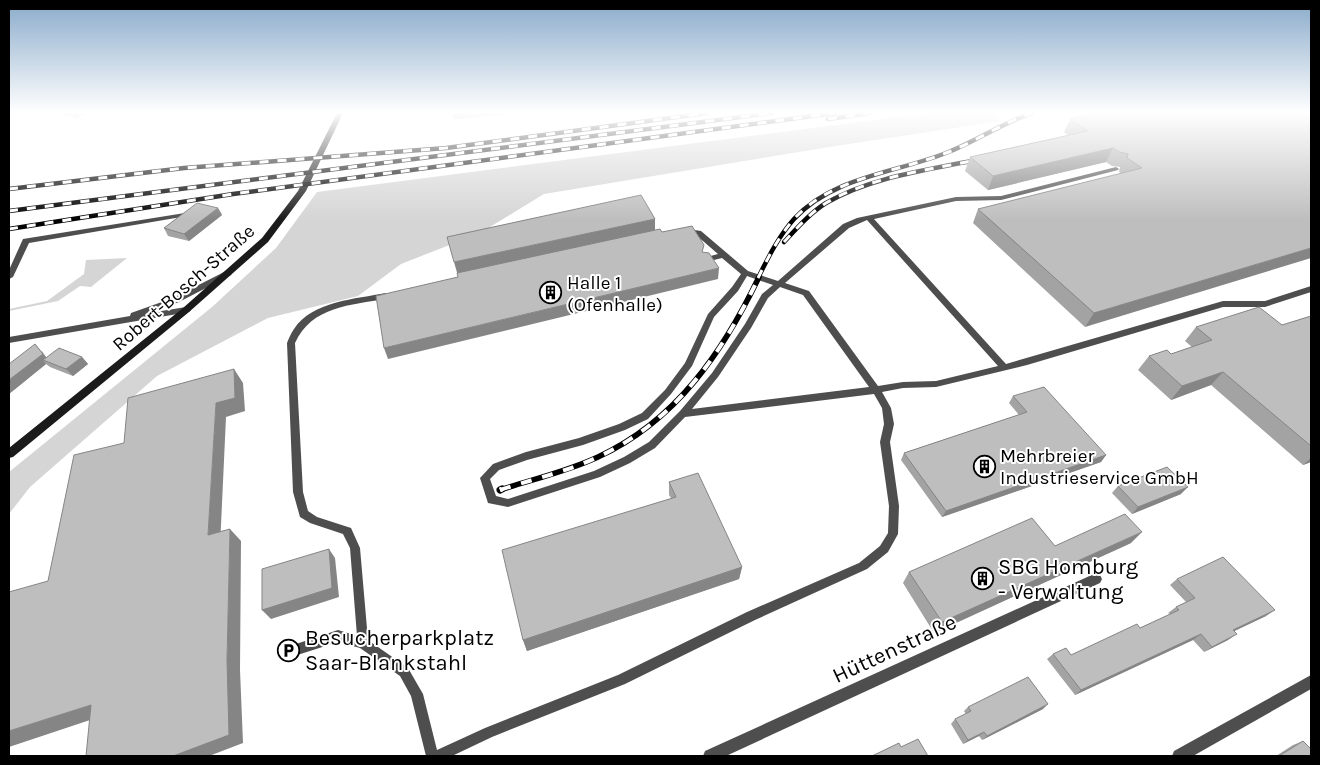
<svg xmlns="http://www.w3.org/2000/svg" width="1320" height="765" font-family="Karla,sans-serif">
	<rect width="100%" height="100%" fill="#fff"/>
	<g fill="#d5d5d5">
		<polygon points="928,113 993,113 1000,121 829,147 544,194 480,233 401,264 358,296 268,318 157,376 30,487 9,514 9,472 212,307 276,248 317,192"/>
		<polygon points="127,258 91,287 80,286 58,301 9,311 9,309 47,301 84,274 86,260"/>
	</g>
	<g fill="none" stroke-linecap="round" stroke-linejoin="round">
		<g fill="#4e4e4e" fill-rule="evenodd">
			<path d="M1116,167L1119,169L1118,170L1001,200L956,201L874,219L1006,364L1223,301H1265L1311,286V292L1265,307H1223L1027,365L936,387L903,388L882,392L891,408L894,424L890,442L899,506L898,534L888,552L867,569L755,620L625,684L492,737L452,756H426L411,696L400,676L360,648L338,642L288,658L284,656L282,652L284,648L338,630L357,636L350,548L343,534L310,523L300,517L293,492L287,343C289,338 291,333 294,329C312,301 356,299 386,293L390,296L386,299C351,305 312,306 295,343L303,492L308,511L317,517L351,528L360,548L368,640L408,668L423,694L437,750L485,728L618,675L747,612L859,563L880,546L888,533L889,506L880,442L884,424L882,408L874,394L685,417L655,448L630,463L600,477L508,507L488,503L480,478L493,464L526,452L579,438L619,424L642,413L665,390L685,363L708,314L732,287L741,274L722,258L706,262H703V258L718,254L696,235L681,232V228L701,231L748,271L778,281L843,224L857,218L956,197L1001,196ZM867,220L998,366L936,381L903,382L878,386L809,291L785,283L849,228ZM747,276L773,285L762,294L745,324L712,373L680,411L649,442L624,457L594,471L508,499L496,496L490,479L499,470L527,460L583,445L625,430L648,419L671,394L692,366L714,317L738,291ZM780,287L803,295L869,387L692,409L718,377L751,328L768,298Z"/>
			<polygon points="191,212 194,214 193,215 29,243 13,277 9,279 9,270 23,239"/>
		</g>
		<g fill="#4e4e4e" fill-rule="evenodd">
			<polygon points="228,270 231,271 232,273 231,275 179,302 149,313 186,307 189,308 191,310 189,312 9,343 9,337 130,316 131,313 173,298"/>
			<polygon points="1096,573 1100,575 1102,579 1100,583 726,756 703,756 705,751"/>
			<polygon points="1311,675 1311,689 1193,756 1172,756 1174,751"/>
		</g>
		<polygon fill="#1b1b1b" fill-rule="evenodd" points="337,113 343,113 306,191 268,242 189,312 13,457 9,458 9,448 183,308 262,238 298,191"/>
		<defs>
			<g id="rail-far2">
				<polyline points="828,119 870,113"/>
				<polyline points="9,189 184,168 446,148 707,113"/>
				<polyline points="9,211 772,113"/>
				<polyline points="9,229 233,194 835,113"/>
				<path d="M784,242C797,228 810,213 826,203C873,176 929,170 981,159"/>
				<path d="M758,278C768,258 778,237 794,219C832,177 895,173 946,153C975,142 1002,123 1032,113"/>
			</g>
			<path id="rail-far1" d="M500,490C533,479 566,472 598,457C676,421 723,352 759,277"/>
			<polyline id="rail" points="500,490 502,489"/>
		</defs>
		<use href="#rail-far2" stroke="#000" stroke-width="4.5"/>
		<use href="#rail-far1" stroke="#000" stroke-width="5.5"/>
		<use href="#rail" stroke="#000" stroke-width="7"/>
		<use href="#rail-far2" stroke="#fff" stroke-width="3" stroke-dasharray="9" stroke-linecap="butt"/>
		<use href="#rail-far1" stroke="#fff" stroke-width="4" stroke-dasharray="11" stroke-linecap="butt"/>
		<use href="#rail" stroke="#fff" stroke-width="5" stroke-dasharray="14" stroke-linecap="butt"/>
	</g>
	<g fill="#a3a3a3">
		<polygon points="54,113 86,113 77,118"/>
		<polygon points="453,113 523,113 454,119"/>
		<polygon points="1311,113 1085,327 973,223 978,209 1122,174 1119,172 1120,167 1112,166 1106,162 988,190 965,171 970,157 1068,135 1064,132 1070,119"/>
		<polygon points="218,208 222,215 189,241 168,236 164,228"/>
		<polygon points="1311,316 1311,462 1303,465 1211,385 1171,400 1138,370 1149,356 1171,354 1192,347 1185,341 1196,327 1282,325"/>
		<polygon points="42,351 46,357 82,357 88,364 73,376 50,367 46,364 9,394"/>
		<polygon points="1013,396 1106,455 1101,462 942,517 901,460 904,453 1019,415 1009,403"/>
		<polygon points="669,482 742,567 739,579 527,651 523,640 671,498 669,495"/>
		<polygon points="1118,486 1181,494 1132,514 1112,493"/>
		<polygon points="1131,543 934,633 903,583 909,572 1055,546"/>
		<polygon points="1177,579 1266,616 1234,631 1228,640 1204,652 1193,640 1075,695 1047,659 1053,654 1071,655 1140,628 1170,614 1168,613 1176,607 1186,602 1170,585"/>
		<polygon points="968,707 1043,709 982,740 979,736 963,744 951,724 955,719 966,714 964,711"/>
		<polygon points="1303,741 1311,756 1276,756 1293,745"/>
	</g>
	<g fill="#858585">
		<polygon points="74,113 86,113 77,118"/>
		<polygon points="1113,148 1106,162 988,190 993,176"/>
		<polygon points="218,208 222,215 189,241 184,234"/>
		<polygon points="655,219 655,233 458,276 454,262"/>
		<polygon points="1311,248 1311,258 1085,327 1094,313"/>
		<polygon points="719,268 718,279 388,359 384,348"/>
		<polygon points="35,344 49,361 43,360 46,364 9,394 9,380"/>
		<polygon points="82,357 88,364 73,376 66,369"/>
		<polygon points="234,369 243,383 245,411 226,417 220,547 208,535 216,403"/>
		<polygon points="1223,372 1211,385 1171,400 1182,386"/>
		<polygon points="1106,455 1101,462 942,517 946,511"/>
		<polygon points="1311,458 1311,462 1303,465"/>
		<polygon points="1188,487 1181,494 1132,514 1138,507"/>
		<polygon points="230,529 241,541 240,670 243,743 209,756 173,756 227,660"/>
		<polygon points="1142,532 1131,543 934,633 942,622"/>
		<polygon points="329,549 335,558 339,597 271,619 262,610"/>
		<polygon points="742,567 739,579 527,651 523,640"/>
		<polygon points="1275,610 1266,616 1224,636 1233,630"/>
		<polygon points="1201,634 1193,640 1075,695 1081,690"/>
		<polygon points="1237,634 1228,640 1204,652 1212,647"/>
		<polygon points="1048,704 1043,709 982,740 987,736"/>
		<polygon points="91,705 108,714 9,747 9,731"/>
		<polygon points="984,732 979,736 963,744 968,740"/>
	</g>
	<g fill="#bebebe" stroke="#858585">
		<polygon points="1094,113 1311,113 1311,248 1094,313 978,209 1142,168 1127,158 1128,154 1119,152 1113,148 993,176 970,157 1088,131 1070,119"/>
		<polygon points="641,195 655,219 454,262 447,237"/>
		<polygon points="197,203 218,208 184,234 164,228"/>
		<polygon points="692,226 704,245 702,252 709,253 719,268 384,348 376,296 458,277 457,273 660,229 662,232"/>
		<polygon points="1259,307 1282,325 1311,316 1311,446 1223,372 1182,386 1149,356 1167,350 1171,354 1212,340 1196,327"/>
		<polygon points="35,344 43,354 9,380 9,364"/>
		<polygon points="59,348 82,357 66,369 43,360"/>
		<polygon points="234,369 235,398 216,403 208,535 230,529 227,660 229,735 173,756 86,756 91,705 9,731 9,592 48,581 74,455 124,443 128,398"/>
		<polygon points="1044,387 1106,455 946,511 904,453 1027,412 1013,396"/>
		<polygon points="1167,467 1188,487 1138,507 1118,486"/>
		<polygon points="698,473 742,567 523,640 502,550 676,497 669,482"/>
		<polygon points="1125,514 1142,532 942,622 909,572 1032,518 1055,546"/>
		<polygon points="329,549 332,588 262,610 262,569"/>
		<polygon points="1223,557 1275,610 1233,630 1237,634 1212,647 1201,634 1081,690 1053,654 1066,648 1071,655 1137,624 1140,628 1179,610 1176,607 1195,598 1177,579"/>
		<polygon points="1028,677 1048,704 987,736 984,732 968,740 955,719 971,711 968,707"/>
		<polygon points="918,739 928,756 872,756 899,743 901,747"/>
		<polygon points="1303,741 1311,749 1311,756 1279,756"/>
	</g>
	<linearGradient id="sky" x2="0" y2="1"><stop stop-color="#89aaca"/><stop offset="0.51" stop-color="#fff"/><stop offset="1" stop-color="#fff" stop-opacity="0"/></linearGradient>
	<rect width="1320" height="220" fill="url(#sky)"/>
	<defs>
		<symbol id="building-ring" viewBox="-11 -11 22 22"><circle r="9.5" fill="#fff" stroke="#000" stroke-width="1.5"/><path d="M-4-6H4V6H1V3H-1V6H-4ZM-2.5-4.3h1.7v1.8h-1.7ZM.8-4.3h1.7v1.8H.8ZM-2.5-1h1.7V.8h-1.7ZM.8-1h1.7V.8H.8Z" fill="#000"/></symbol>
		<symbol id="parking-ring" viewBox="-11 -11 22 22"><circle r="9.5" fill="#fff" stroke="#000" stroke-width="1.5"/><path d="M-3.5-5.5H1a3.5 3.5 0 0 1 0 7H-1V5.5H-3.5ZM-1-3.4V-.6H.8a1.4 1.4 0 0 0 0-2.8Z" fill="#000"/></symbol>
	</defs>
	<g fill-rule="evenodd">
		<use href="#building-ring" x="538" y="280" width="25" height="25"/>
		<use href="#building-ring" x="972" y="454" width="25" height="25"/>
		<use href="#building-ring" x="970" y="566" width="25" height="25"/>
		<use href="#parking-ring" x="276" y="638" width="25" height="25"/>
	</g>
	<g text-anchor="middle" stroke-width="4" stroke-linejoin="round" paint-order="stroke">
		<g font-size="19" fill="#000" stroke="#fff" text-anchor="start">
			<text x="567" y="289">Halle 1<tspan x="567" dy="22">(Ofenhalle)</tspan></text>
			<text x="1000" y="462">Mehrbreier<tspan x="1000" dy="22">Industrieservice GmbH</tspan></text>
		</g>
		<g font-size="19" fill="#000" stroke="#fff">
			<text transform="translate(183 287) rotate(-41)" y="7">Robert-Bosch-Straße</text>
		</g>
		<g font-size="22" fill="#000" stroke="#fff" text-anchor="start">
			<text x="998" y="574">SBG Homburg<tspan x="998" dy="25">- Verwaltung</tspan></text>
			<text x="305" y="645">Besucherparkplatz<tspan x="305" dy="25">Saar-Blankstahl</tspan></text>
		</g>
		<g font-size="22" fill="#000" stroke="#fff">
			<text transform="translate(894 648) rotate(-25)" y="8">Hüttenstraße</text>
		</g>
	</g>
	<rect width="1320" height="765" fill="none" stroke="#000000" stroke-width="20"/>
</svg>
